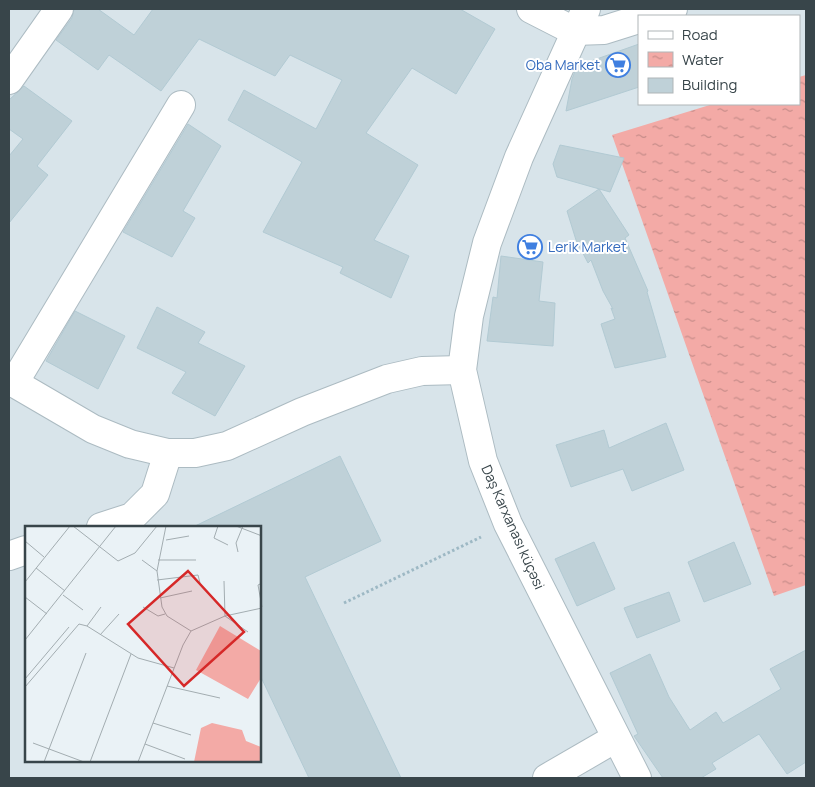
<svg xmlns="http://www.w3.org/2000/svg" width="815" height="787" font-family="Manrope,sans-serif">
	<defs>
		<pattern id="water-ripples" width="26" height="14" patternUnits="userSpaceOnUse" patternTransform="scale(1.25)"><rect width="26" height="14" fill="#f3aaa6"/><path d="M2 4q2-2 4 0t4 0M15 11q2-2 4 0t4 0" fill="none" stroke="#c68c89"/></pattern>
	</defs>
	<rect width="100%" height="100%" fill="#eaf2f6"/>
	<path fill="#d8e4ea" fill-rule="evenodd" d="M9,9H806V778H9ZM639,16H799V104H639ZM26,527H260V761H26Z"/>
	<polygon fill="url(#water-ripples)" points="806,75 806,585 774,596 612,135 713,104 799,104 799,77"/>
	<g fill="#bfd1d8" stroke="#b2cad3">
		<polygon points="74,9 98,9 134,35 153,9 460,9 495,29 456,94 412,68 366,133 418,165 374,240 409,256 391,298 340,273 343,267 263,232 302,162 228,120 244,90 316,129 342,80 290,55 275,76 199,39 161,91 109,55 98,70 56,40 72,18"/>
		<polygon points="639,44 639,87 566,111 572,79 577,66"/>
		<polygon points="24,86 72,121 37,166 48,175 9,223 9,156 23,139 9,129 9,100"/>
		<polygon points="188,124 221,146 183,211 195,218 172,257 123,232"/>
		<polygon points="560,145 624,158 610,192 557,177 553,164"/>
		<polygon points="599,189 629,235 625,238 648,291 647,292 666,357 615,368 601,324 615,319 611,308 613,309 603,291 591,260 588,263 576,240 567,211"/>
		<polygon points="501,256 543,262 539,301 555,303 553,346 487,341 493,297 497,298"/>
		<polygon points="157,307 205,332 198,343 245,366 215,416 172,393 186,372 137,348"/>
		<polygon points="75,311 125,336 98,389 46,361"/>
		<polygon points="666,423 684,470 632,491 623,469 571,487 556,445 604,430 609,448"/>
		<polygon points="340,456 381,541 305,577 401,778 309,778 260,675 260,527 193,527"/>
		<polygon points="594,542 615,589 577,606 555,559"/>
		<polygon points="734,542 751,584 704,602 688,562"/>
		<polygon points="669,592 680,621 637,638 624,608"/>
		<polygon points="806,650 806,762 787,774 759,734 712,763 716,769 701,778 663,778 634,736 638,734 610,673 650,654 669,697 690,730 716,712 723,723 781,689 770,669"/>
	</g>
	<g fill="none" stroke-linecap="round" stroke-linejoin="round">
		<defs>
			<g id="street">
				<polyline points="531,9 574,31 604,30 639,19"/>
				<polyline points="586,9 519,157 487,243 469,316 462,370 483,461 508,524 637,778"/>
				<polyline points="649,16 673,9"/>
				<polyline points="9,80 59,9"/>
				<polyline points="9,380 93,429 130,444 168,453 195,453 227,446 302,412 387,379 422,371 462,370"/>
				<polyline points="14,383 181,105"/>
				<polyline points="101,527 132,517 155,494 168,453"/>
				<polyline points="9,556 26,550"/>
				<polyline points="547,778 616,738"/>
			</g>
		</defs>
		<use href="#street" stroke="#acbbc2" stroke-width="30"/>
		<polyline stroke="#9db8c4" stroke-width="3" stroke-dasharray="2.5 2.5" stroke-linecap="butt" points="344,603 481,537"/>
		<use href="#street" stroke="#fff" stroke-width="28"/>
	</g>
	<defs>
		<symbol id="supermarket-ring" viewBox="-11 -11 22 22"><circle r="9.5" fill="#fff" stroke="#3f7fe0" stroke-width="1.5"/><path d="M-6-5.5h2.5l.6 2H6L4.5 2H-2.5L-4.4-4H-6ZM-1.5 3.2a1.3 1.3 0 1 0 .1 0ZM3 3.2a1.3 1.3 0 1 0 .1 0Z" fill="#3f7fe0"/></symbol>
	</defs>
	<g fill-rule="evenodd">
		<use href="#supermarket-ring" x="604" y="51" width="28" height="28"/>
		<use href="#supermarket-ring" x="516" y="233" width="28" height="28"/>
	</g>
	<g text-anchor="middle" stroke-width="4" stroke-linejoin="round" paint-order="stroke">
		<g font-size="14" fill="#366cbe" stroke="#fff" text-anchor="end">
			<text x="600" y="70">Oba Market</text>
			<text x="548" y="252" text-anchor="start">Lerik Market</text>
		</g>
		<g font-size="14" fill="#38454a" stroke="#fff">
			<text transform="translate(513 527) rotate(66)" y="5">Daş Karxanası küçəsi</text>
		</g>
	</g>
	<g transform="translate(25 526)">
		<rect width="236" height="236" fill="#eaf2f6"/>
		<path d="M195,100L236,125V152L223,173L171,144ZM187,197L217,204L221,215L236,221V236H169L176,202Z" fill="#f3aaa6"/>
		<path fill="none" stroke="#a3adb1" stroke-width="1" d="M48,0L93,35L110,27L132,0M141,0L132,45L137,81L142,90L166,105M193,0L189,12L203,19M211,0L237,10M141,14L164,10M0,15L19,31M213,26L211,17L218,0M117,34L132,45M133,34H171M11,42L40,65M132,54L173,49L175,57M199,55L200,90L223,106M0,56L45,0M237,57L233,59L237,81M38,69L58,84M0,71L22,88M135,72L167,65M118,81L133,90L140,88M62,100L113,132L149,142M75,109L94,88M0,114L91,0M0,153L44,101M142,160L195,172M0,161L54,98L62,100L76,81M128,197L166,209M8,217L59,236M120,218L160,233M19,236L61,127M65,236L106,128M113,236L158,119L166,105L200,90L237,82"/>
		<path fill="#d62828" fill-opacity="0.15" stroke="#d62828" stroke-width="2.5" d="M163,45L219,106L159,160L103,98Z"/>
		<rect width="236" height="236" fill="none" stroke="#38454a" stroke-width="2.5"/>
	</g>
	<rect width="815" height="787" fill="none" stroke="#38454a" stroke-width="20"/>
	<rect x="638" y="15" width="162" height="90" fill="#ffffff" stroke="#afb5b7"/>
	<rect x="648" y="31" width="25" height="8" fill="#ffffff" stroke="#afb5b7"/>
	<text x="682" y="40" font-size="15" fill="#38454a">Road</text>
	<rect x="648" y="52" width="25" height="15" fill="url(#water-ripples)" stroke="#afb5b7"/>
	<text x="682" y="65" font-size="15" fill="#38454a">Water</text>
	<rect x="648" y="78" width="25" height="15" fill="#bfd1d8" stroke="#afb5b7"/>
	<text x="682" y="90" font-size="15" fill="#38454a">Building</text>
</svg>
